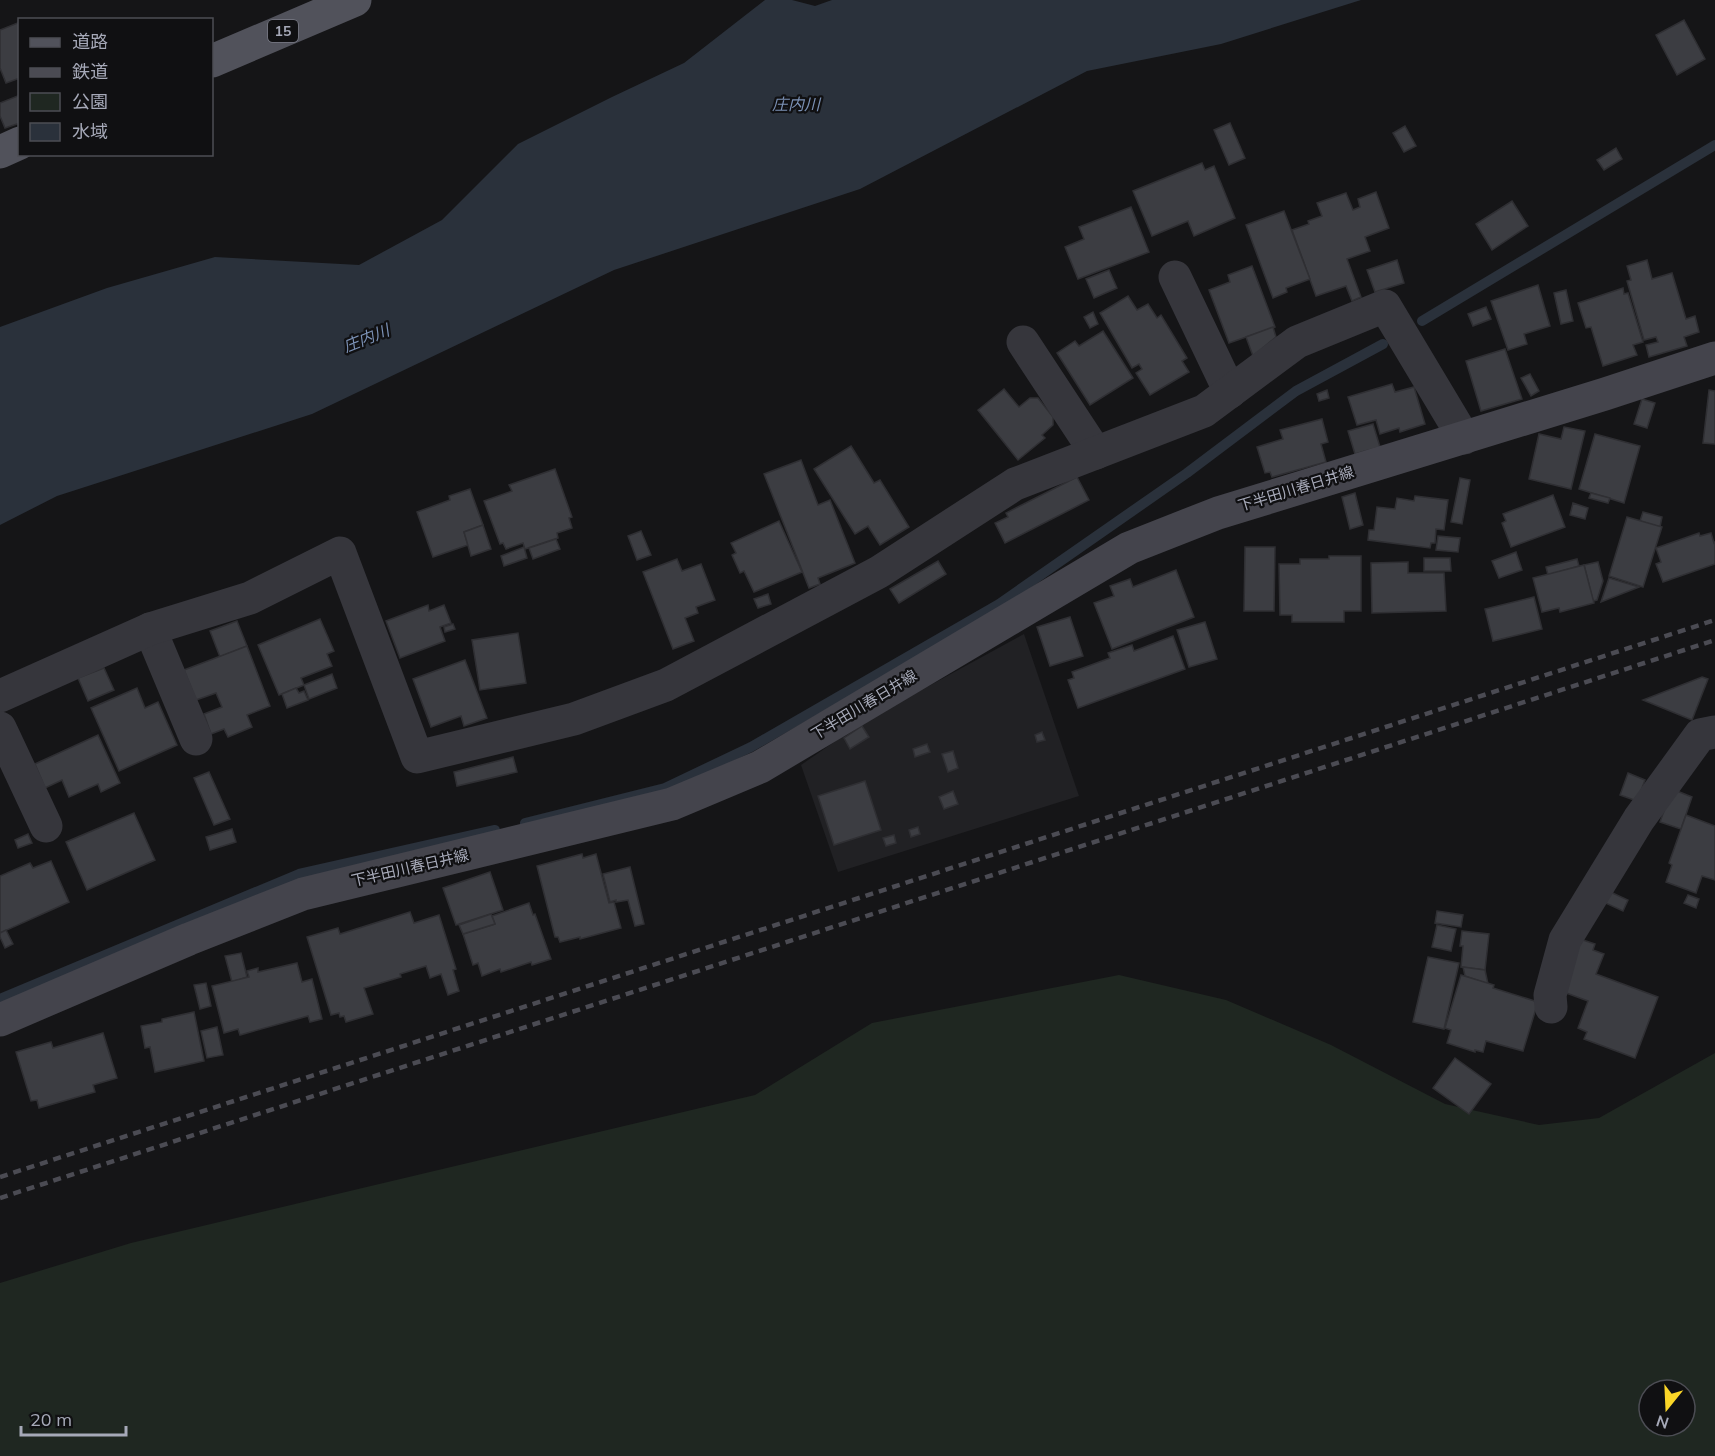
<svg xmlns="http://www.w3.org/2000/svg" width="1715" height="1456" font-family="Mulish,'Noto Sans JP',sans-serif">
	<rect width="100%" height="100%" fill="#151517"/>
	<polygon fill="#212124" points="1024,634 1079,796 838,872 801,765 863,722"/>
	<path fill="#1f2721" fill-rule="evenodd" d="M1119,975L1226,1000L1331,1045L1445,1104L1539,1125L1599,1118L1715,1053V1456H0V1283L131,1243L755,1095L872,1023ZM1649,1390H1685V1426H1649Z"/>
	<polygon fill="#2a313b" points="765,0 792,0 815,6 832,0 1361,0 1221,44 1087,71 860,189 614,270 312,414 57,496 0,525 0,327 107,288 215,257 359,265 442,220 518,144 612,97 684,63"/>
	<g fill="none" stroke-linecap="round" stroke-linejoin="round">
		<g stroke="#2a313b" stroke-width="10">
			<polyline points="1422,321 1715,145"/>
			<polyline points="525,823 665,788 751,747 999,604 1187,473 1296,391 1383,344"/>
			<polyline points="0,999 299,874 495,830"/>
		</g>
	</g>
	<g fill="#3c3d42" stroke="#2f2f33" stroke-width="1.5">
		<polygon points="1684,20 1705,59 1677,75 1656,35"/>
		<polygon points="20,22 20,78 6,83 0,68 0,30"/>
		<polygon points="20,95 20,123 5,128 0,116 0,103"/>
		<polygon points="1230,123 1245,158 1229,165 1214,130"/>
		<polygon points="1405,126 1416,146 1404,152 1393,133"/>
		<polygon points="1616,148 1622,159 1604,170 1597,160"/>
		<polygon points="1202,163 1205,170 1214,166 1235,218 1194,236 1188,221 1152,236 1133,191"/>
		<polygon points="1376,192 1389,228 1365,237 1370,251 1347,259 1361,297 1352,301 1346,286 1316,296 1292,230 1309,224 1308,221 1322,216 1317,203 1346,193 1353,210 1360,207 1358,199"/>
		<polygon points="1512,201 1528,226 1492,250 1476,224"/>
		<polygon points="1131,207 1149,252 1078,279 1065,247 1084,239 1079,227"/>
		<polygon points="1284,211 1310,279 1286,288 1287,292 1273,298 1246,225"/>
		<polygon points="1397,260 1404,283 1375,292 1367,270"/>
		<polygon points="1647,260 1652,279 1672,273 1686,319 1695,316 1699,332 1684,337 1687,346 1649,357 1646,345 1658,342 1656,337 1644,340 1627,281 1631,280 1627,266"/>
		<polygon points="1252,266 1275,327 1229,343 1209,290 1230,282 1228,275"/>
		<polygon points="1109,270 1117,288 1094,298 1086,279"/>
		<polygon points="1538,285 1550,326 1524,334 1527,344 1508,350 1491,301"/>
		<polygon points="1623,288 1624,294 1628,293 1643,342 1633,345 1637,355 1603,366 1591,327 1586,328 1578,303"/>
		<polygon points="1566,290 1573,321 1561,324 1554,293"/>
		<polygon points="1128,296 1137,310 1148,304 1157,318 1161,315 1187,358 1182,361 1189,372 1150,395 1136,373 1142,369 1139,364 1132,368 1100,313"/>
		<polygon points="1486,307 1491,319 1473,326 1468,314"/>
		<polygon points="1093,312 1098,324 1090,328 1084,317"/>
		<polygon points="1273,327 1276,337 1253,356 1246,337"/>
		<polygon points="1103,331 1133,378 1090,405 1057,353 1075,341 1079,346"/>
		<polygon points="1505,349 1522,399 1481,411 1466,361"/>
		<polygon points="1530,374 1539,391 1531,396 1521,378"/>
		<polygon points="1392,384 1395,392 1414,387 1425,424 1400,432 1399,428 1380,434 1376,420 1357,425 1348,397"/>
		<polygon points="1004,389 1019,407 1030,398 1038,398 1053,417 1053,425 1042,435 1045,438 1018,460 978,410"/>
		<polygon points="1327,390 1329,398 1319,401 1317,394"/>
		<polygon points="1709,390 1715,391 1715,444 1703,443"/>
		<polygon points="1642,399 1655,403 1647,428 1634,424"/>
		<polygon points="1322,419 1328,442 1321,444 1326,462 1272,477 1270,472 1265,473 1257,447 1283,439 1280,430"/>
		<polygon points="1373,424 1380,447 1355,454 1348,431"/>
		<polygon points="1564,427 1585,431 1571,489 1529,479 1539,434 1561,439"/>
		<polygon points="1595,434 1640,446 1624,503 1579,489"/>
		<polygon points="851,446 874,483 880,480 909,527 880,545 868,526 855,534 814,469"/>
		<polygon points="801,460 818,505 830,500 855,563 818,578 820,584 809,588 764,474"/>
		<polygon points="555,469 572,517 569,518 572,528 557,533 558,538 525,549 523,543 506,549 503,543 500,544 484,501 512,491 509,485"/>
		<polygon points="1077,477 1089,500 1005,543 995,523 1008,517 1006,513"/>
		<polygon points="1460,478 1470,480 1462,524 1451,522"/>
		<polygon points="470,489 483,525 464,532 468,545 433,557 417,512 450,500 449,496"/>
		<polygon points="1355,493 1363,525 1350,529 1342,497"/>
		<polygon points="1591,493 1610,498 1608,503 1589,498"/>
		<polygon points="1553,495 1565,527 1511,547 1502,523 1506,521 1503,514"/>
		<polygon points="1415,496 1448,500 1444,530 1436,529 1435,543 1431,543 1430,548 1368,540 1369,530 1374,530 1377,507 1395,509 1397,498 1414,501"/>
		<polygon points="1573,503 1588,508 1585,519 1570,515"/>
		<polygon points="1643,512 1662,517 1660,527 1640,521"/>
		<polygon points="1627,517 1662,527 1643,587 1609,576"/>
		<polygon points="779,521 802,572 754,592 744,571 740,573 732,555 736,553 731,543"/>
		<polygon points="483,525 491,549 471,556 464,532"/>
		<polygon points="641,531 651,555 637,560 628,536"/>
		<polygon points="1699,533 1700,536 1711,533 1714,543 1715,542 1715,564 1663,582 1656,564 1661,562 1656,548"/>
		<polygon points="1438,536 1460,538 1458,552 1436,550"/>
		<polygon points="556,539 560,549 533,559 529,548"/>
		<polygon points="524,547 527,558 504,566 501,556"/>
		<polygon points="1245,547 1275,547 1274,611 1244,611"/>
		<polygon points="1516,552 1522,570 1499,578 1492,561"/>
		<polygon points="1329,556 1361,556 1361,611 1344,611 1344,622 1292,622 1292,615 1280,615 1279,564 1300,564 1300,559 1329,559"/>
		<polygon points="1424,558 1450,558 1451,571 1424,571"/>
		<polygon points="677,559 682,571 701,564 715,600 696,607 698,613 685,618 694,641 673,649 643,572"/>
		<polygon points="1577,559 1579,566 1548,575 1546,567"/>
		<polygon points="938,561 946,574 899,603 890,589"/>
		<polygon points="1408,562 1408,573 1444,573 1446,611 1372,613 1371,563"/>
		<polygon points="1598,562 1603,581 1597,600 1593,601 1584,565"/>
		<polygon points="1584,565 1594,603 1560,612 1559,608 1542,612 1533,578"/>
		<polygon points="1176,570 1194,617 1112,649 1094,603 1114,596 1110,586 1130,579 1133,587"/>
		<polygon points="1609,578 1639,587 1601,602"/>
		<polygon points="768,594 771,604 758,608 754,599"/>
		<polygon points="1534,597 1542,629 1493,641 1485,609"/>
		<polygon points="428,605 429,611 444,605 451,623 440,627 445,641 400,658 386,621"/>
		<polygon points="1070,617 1083,656 1050,666 1037,627"/>
		<polygon points="320,619 334,651 327,654 332,666 301,678 304,685 279,695 258,645"/>
		<polygon points="237,621 247,646 220,657 210,631"/>
		<polygon points="1205,622 1217,659 1189,667 1177,630"/>
		<polygon points="453,624 455,629 445,632 444,627"/>
		<polygon points="518,633 526,683 480,690 472,640"/>
		<polygon points="1173,636 1185,669 1078,708 1068,680 1074,678 1072,672 1110,658 1108,653 1132,645 1134,651"/>
		<polygon points="247,646 270,706 247,715 252,727 228,737 224,729 211,734 204,714 222,707 216,693 196,700 184,670"/>
		<polygon points="465,660 487,718 464,726 461,716 431,727 413,679"/>
		<polygon points="104,668 114,690 88,701 78,678"/>
		<polygon points="332,674 337,688 309,699 304,685"/>
		<polygon points="1702,677 1708,679 1692,720 1643,700"/>
		<polygon points="137,688 145,708 158,702 177,745 119,771 91,708"/>
		<polygon points="296,688 299,693 304,691 308,700 287,708 282,694"/>
		<polygon points="862,726 869,737 850,749 844,738"/>
		<polygon points="1042,732 1045,740 1037,742 1035,735"/>
		<polygon points="98,735 120,783 101,792 98,784 69,797 62,780 45,788 35,764"/>
		<polygon points="927,744 930,752 915,757 913,749"/>
		<polygon points="953,751 958,768 948,772 942,754"/>
		<polygon points="513,757 517,772 457,786 454,772"/>
		<polygon points="209,772 230,819 214,825 194,778"/>
		<polygon points="1628,773 1645,780 1637,801 1620,795"/>
		<polygon points="865,781 881,830 834,845 818,796"/>
		<polygon points="1672,789 1692,797 1681,829 1660,822"/>
		<polygon points="953,791 958,804 944,809 939,797"/>
		<polygon points="134,813 155,860 87,890 66,842"/>
		<polygon points="1686,815 1715,826 1715,880 1702,876 1696,893 1666,882 1672,865 1669,863"/>
		<polygon points="918,827 920,834 911,837 909,830"/>
		<polygon points="232,829 236,842 210,850 206,837"/>
		<polygon points="28,834 32,843 18,848 15,840"/>
		<polygon points="894,835 896,843 886,846 883,838"/>
		<polygon points="582,854 583,858 596,854 609,903 614,902 621,928 580,939 580,937 560,942 558,937 555,937 537,866"/>
		<polygon points="51,861 69,902 0,933 0,876 30,863 33,868"/>
		<polygon points="630,867 644,924 635,926 628,900 616,902 616,900 610,902 603,874"/>
		<polygon points="490,872 503,910 456,925 443,888"/>
		<polygon points="1606,890 1628,900 1623,911 1601,901"/>
		<polygon points="1688,895 1699,899 1696,908 1684,903"/>
		<polygon points="529,903 533,915 535,914 551,959 532,965 531,962 501,972 500,969 482,976 478,963 473,965 463,934 495,924 492,916"/>
		<polygon points="1437,911 1463,915 1461,927 1435,923"/>
		<polygon points="410,912 414,923 439,915 456,969 453,970 459,991 448,995 441,974 430,978 426,966 400,974 401,977 364,988 373,1014 346,1022 344,1016 340,1017 339,1013 331,1015 307,937 338,928 340,934"/>
		<polygon points="491,914 495,924 463,934 459,925"/>
		<polygon points="1437,925 1456,929 1451,951 1432,947"/>
		<polygon points="6,930 13,944 5,948 0,937 0,933"/>
		<polygon points="1462,931 1489,934 1485,970 1461,967 1463,946 1460,946"/>
		<polygon points="1577,938 1595,944 1593,950 1604,954 1596,974 1658,997 1635,1058 1584,1039 1587,1032 1578,1028 1588,1001 1558,990"/>
		<polygon points="241,953 247,977 232,982 225,956"/>
		<polygon points="1428,957 1459,963 1444,1029 1413,1022"/>
		<polygon points="297,963 302,982 312,979 322,1019 310,1022 308,1016 240,1035 238,1029 224,1033 212,986 249,977 247,971 258,968 258,972"/>
		<polygon points="1463,967 1485,970 1488,984 1465,976"/>
		<polygon points="1461,975 1494,985 1493,988 1538,1002 1523,1051 1486,1041 1483,1052 1475,1050 1475,1052 1447,1043 1451,1030 1445,1028"/>
		<polygon points="206,983 211,1006 200,1009 194,985"/>
		<polygon points="194,1012 204,1061 155,1072 150,1047 145,1048 141,1026 162,1022 162,1019"/>
		<polygon points="217,1027 223,1055 207,1058 201,1031"/>
		<polygon points="103,1033 117,1078 93,1085 95,1092 39,1108 37,1100 31,1101 16,1052 51,1042 53,1048"/>
		<polygon points="1455,1058 1491,1084 1469,1114 1433,1088"/>
	</g>
	<g fill="none" stroke-linecap="round" stroke-linejoin="round">
		<g stroke="#36363c" stroke-width="33">
			<polyline points="1175,277 1230,392"/>
			<polyline points="1023,342 1096,453"/>
			<polyline points="150,629 196,739"/>
			<polyline points="0,696 150,629 250,598 340,553 417,757 574,719 666,685 879,572 1015,484 1204,411 1297,342 1385,306 1464,438"/>
			<polyline points="0,728 46,826"/>
			<polyline points="1551,1007 1550,995 1565,940 1639,819 1700,735 1715,732"/>
		</g>
		<polyline stroke="#44444c" stroke-width="33" points="0,1020 189,939 303,894 672,804 760,767 1129,548 1218,513 1605,394 1715,358"/>
		<g stroke="#51525b" stroke-width="33">
			<polyline points="212,61 355,0"/>
			<polyline points="0,152 20,143"/>
		</g>
		<g stroke="#4b4b53" stroke-width="4.5" stroke-dasharray="8 6" stroke-linecap="butt">
			<polyline points="0,1177 1715,620"/>
			<polyline points="0,1198 1715,640"/>
		</g>
	</g>
	<g text-anchor="middle" stroke-width="4.5" stroke-linejoin="round" paint-order="stroke">
		<rect fill="#101012" stroke="#797b86" stroke-width="1.5" x="268" y="20" width="30" height="22" rx="4.5"/>
		<g font-size="14" font-weight="bold" fill="#a6a9b8">
			<text x="283" y="36">15</text>
		</g>
		<g font-size="15" fill="#a6a9b8" stroke="#101012">
			<text transform="translate(1296 489) rotate(-17)" y="5">下半田川春日井線</text>
			<text transform="translate(864 705) rotate(-31)" y="5">下半田川春日井線</text>
			<text transform="translate(410 868) rotate(-13)" y="5">下半田川春日井線</text>
		</g>
		<g font-size="16" font-style="italic" fill="#7b91b5" stroke="#101012">
			<text x="796" y="110">庄内川</text>
			<text transform="translate(366 338) rotate(-22)" y="6">庄内川</text>
		</g>
	</g>
	<rect x="18" y="18" width="195" height="138" fill="#101012" stroke="#4c4d54" stroke-width="1.5"/>
	<rect x="30" y="38" width="30" height="9" fill="#51525b" stroke="#4c4d54" stroke-width="1.5"/>
	<text x="72" y="48" font-size="18" fill="#a6a9b8">道路</text>
	<rect x="30" y="68" width="30" height="9" fill="#4b4b53" stroke="#4c4d54" stroke-width="1.5"/>
	<text x="72" y="78" font-size="18" fill="#a6a9b8">鉄道</text>
	<rect x="30" y="93" width="30" height="18" fill="#1f2721" stroke="#4c4d54" stroke-width="1.5"/>
	<text x="72" y="108" font-size="18" fill="#a6a9b8">公園</text>
	<rect x="30" y="123" width="30" height="18" fill="#2a313b" stroke="#4c4d54" stroke-width="1.5"/>
	<text x="72" y="138" font-size="18" fill="#a6a9b8">水域</text>
	<g transform="translate(1667 1408) rotate(198)"><circle r="28" fill="#101012" stroke="#4c4d54" stroke-width="1.5"/>
	<path d="M0-4.5L10 22L0 15L-10 22Z" fill="#fbd628"/>
	<text y="-9" font-size="16" font-weight="bold" text-anchor="middle" fill="#a6a9b8">N</text>
	</g>
	<path d="M21 1426v9h105v-9" fill="none" stroke="#a6a9b8" stroke-width="3"/>
	<text x="30" y="1426" font-size="18" fill="#a6a9b8" stroke="#101012" stroke-width="4.5" paint-order="stroke">20 m</text>
</svg>
